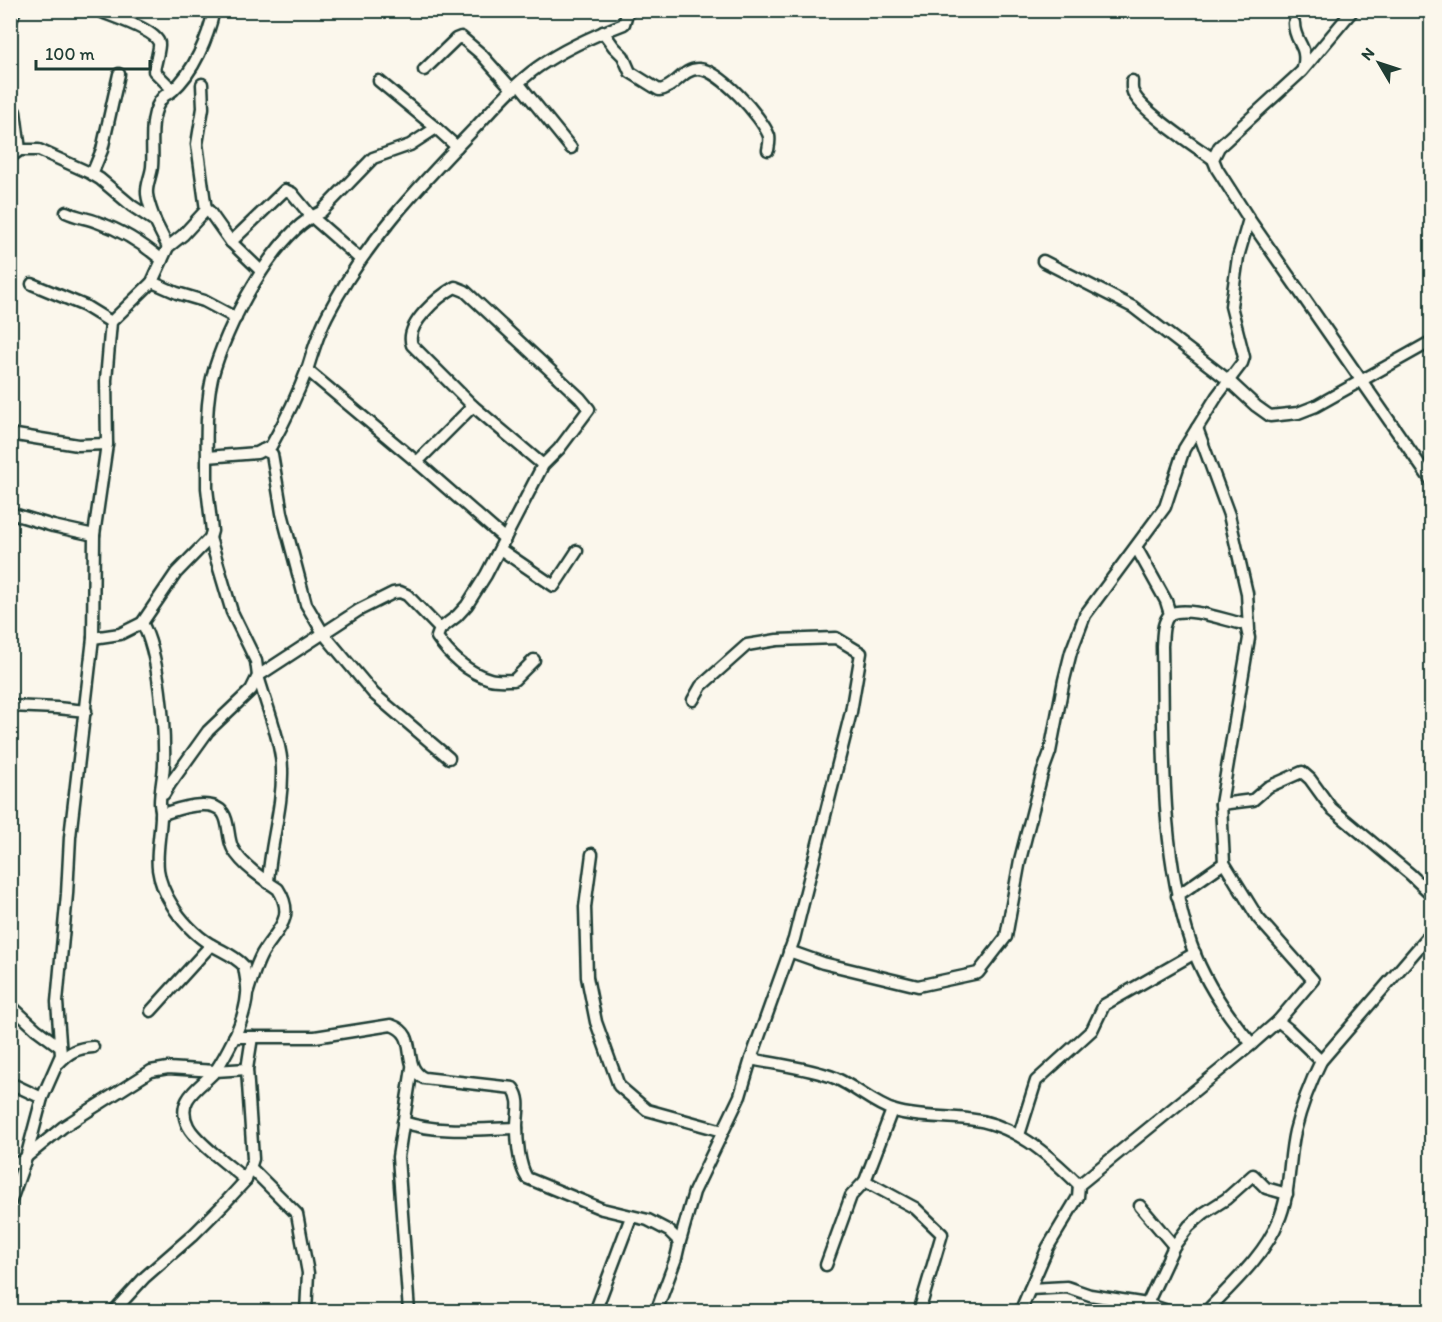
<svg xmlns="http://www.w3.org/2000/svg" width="1442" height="1322" font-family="Itim,sans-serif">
	<rect width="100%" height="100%" fill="#fbf7ec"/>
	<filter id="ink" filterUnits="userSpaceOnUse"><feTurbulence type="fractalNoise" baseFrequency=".0167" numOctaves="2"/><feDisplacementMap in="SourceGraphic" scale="12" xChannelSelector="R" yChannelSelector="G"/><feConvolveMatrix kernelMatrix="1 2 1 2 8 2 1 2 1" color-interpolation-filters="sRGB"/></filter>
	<g filter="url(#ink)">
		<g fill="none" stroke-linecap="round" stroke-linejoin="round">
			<defs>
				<g id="minor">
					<path d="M97,10C110,16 155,29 159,43C160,48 155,64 154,71L173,90"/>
					<polyline points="1353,10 1302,71 1219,147 1213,159 1217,169 1249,219 1432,482"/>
					<polyline points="10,23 15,10"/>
					<path d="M1294,23C1294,43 1309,45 1303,68"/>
					<path d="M603,32L614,47L623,56L630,72L659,90C674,89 683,68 699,69C720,70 762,117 769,136C770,141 769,145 768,150"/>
					<polyline points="424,70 456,39 461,37 481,54 513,90"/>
					<polyline points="379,81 436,128"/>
					<path d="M1132,81C1132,86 1131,90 1134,94C1143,112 1195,146 1213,159"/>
					<polyline points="202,84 203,108 197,144 206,210"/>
					<polyline points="519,84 571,148"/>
					<polyline points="10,109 15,112 20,150"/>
					<polyline points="10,157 20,150 39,150 90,173 100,179 132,206 155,221 168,247"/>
					<polyline points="92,174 102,150 119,74"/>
					<path d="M66,212C76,217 87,218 97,222C121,230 143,244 162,260"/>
					<path d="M155,221C152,212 148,203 147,194C146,185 151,176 152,167C154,145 147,114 164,96C166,94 170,93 172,91C194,72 208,38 214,10"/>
					<polyline points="231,242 285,190 292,193 311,216 360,259"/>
					<polyline points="1043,261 1133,307 1228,380 1256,406 1270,416 1298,413 1316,406 1432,341"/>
					<polyline points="152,282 177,293 204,301 236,318"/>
					<polyline points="32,284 85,306 111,322"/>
					<polyline points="307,370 417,462 473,406"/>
					<polyline points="1197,428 1229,515 1247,593 1249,630"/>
					<polyline points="10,434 78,445 107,444"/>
					<polyline points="263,450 272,454 282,513 306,604 323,633 374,694 449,758"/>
					<path d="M207,457C206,430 206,404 212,378C224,330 274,232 321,212L373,158L410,145L436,128L457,147"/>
					<polyline points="417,462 505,539"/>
					<polyline points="10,513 53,526 94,535"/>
					<path d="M1136,547L1166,601L1170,614C1162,623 1163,634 1162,646C1164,744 1159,849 1191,944C1204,981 1227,1015 1252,1044L1278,1021L1288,1029L1321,1061"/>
					<polyline points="500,549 554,586 577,551"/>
					<path d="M1170,614C1186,606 1222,619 1239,623L1246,625L1249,638L1221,804L1224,863L1177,896"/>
					<path d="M142,623C159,652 165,727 164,762C164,776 160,789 160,803C160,808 162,812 161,817C159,853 150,870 172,905C180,919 196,936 210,944C223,952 234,955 244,966C245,975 248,985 247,994C246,1008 240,1025 234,1038C229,1048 223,1060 216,1070C203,1086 174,1098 188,1126C196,1142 231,1167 246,1180"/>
					<path d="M440,629L457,616L467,605L486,575L543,465L559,449L589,409L580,398L465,291L455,287C439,296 404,325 412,345L473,406L543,465"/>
					<path d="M93,638L120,634L142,623L176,573L210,538L212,531L207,488V457L257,453L271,446C285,421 298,394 308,367C314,348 319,330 329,312C365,243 419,186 473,130C493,109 514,84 538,67C564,49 595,35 624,24L628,10"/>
					<polyline points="10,706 57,708 86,711"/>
					<polyline points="164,794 170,784 208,731 251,690 258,676 256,661 232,612 210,538"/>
					<polyline points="1221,804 1253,800 1268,787 1302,772 1310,779 1331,808 1410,874 1432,895"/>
					<path d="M161,815C176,809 212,797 223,813C230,823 227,838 233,849C242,865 263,879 278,889C297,919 275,931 262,954C256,965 252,978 248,991"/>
					<polyline points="592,854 585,907 587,977 596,1022 619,1086 647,1110 723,1131"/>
					<polyline points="1224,863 1258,918 1313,980 1278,1021"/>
					<path d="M268,883C270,844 283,808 282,769C282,744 265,701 258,676L359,610L393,593L400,592L407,595L440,629L437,637C449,655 468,673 490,679C497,681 506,680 514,680L534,660"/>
					<polyline points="789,951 823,963 918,986 978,973 1006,937 1020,860 1042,774 1050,752 1064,680 1071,652 1085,615 1165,507 1184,449 1217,396 1242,363 1244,357 1231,306 1238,257 1249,219"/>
					<polyline points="10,1005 36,1029 59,1046"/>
					<polyline points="151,1011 211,945"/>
					<path d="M234,1037H315L391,1025C421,1035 399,1065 424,1078L513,1088C522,1100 517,1113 517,1126C517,1141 519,1165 527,1178L602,1209L648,1220L669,1231L677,1239L679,1245L676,1258L656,1312"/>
					<path d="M751,1059C775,1064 814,1069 835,1078C856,1087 873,1104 895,1111C918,1118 943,1116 968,1119C1013,1123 1048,1154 1079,1185"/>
					<path d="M59,1063C69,1052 77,1048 93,1047"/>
					<polyline points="10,1083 42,1098"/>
					<path d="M403,1122C440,1134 479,1129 517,1128"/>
					<polyline points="1019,1135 1036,1081 1092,1030 1104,1005 1195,953"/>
					<polyline points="10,1162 19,1163 63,1127 151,1071 168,1068 215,1071 247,1069"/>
					<polyline points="251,1168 297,1214 308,1273 306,1312"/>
					<polyline points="865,1181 915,1208 942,1234 919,1312"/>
					<polyline points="10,1203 26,1158 42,1098 61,1055 57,1002 67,894 70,837 93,638 94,535 107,444 106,380 111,322 152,282 168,247 183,235 206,210 209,211 231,242 261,271"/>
					<polyline points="1140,1206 1174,1246"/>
					<polyline points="679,1245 694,1192 740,1096 751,1059 794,939 851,712 861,653 836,638 777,640 747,645 701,686 693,700"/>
					<polyline points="826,1265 851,1196 865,1181 892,1110"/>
					<polyline points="1030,1289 1067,1287 1090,1295 1147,1304 1171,1312"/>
					<polyline points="1147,1304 1174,1246 1189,1226 1204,1213 1226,1199 1253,1175 1266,1188 1287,1194"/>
					<polyline points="113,1312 145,1277 193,1235 223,1205 246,1180 253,1159 247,1069 252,1037"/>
					<polyline points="409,1312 398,1157 412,1068"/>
					<polyline points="595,1312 631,1217"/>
					<polyline points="1020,1312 1048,1247 1078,1197 1079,1185 1252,1044"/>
					<path d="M1206,1312C1231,1285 1264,1256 1278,1222C1291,1193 1288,1161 1295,1131C1301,1107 1310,1083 1321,1061L1432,932"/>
				</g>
			</defs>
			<use href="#minor" stroke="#1f3d34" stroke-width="15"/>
			<use href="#minor" stroke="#fbf7ec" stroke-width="10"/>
		</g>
	</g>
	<rect width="1442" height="1322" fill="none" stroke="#fbf7ec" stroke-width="36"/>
	<rect x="18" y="18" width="1406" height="1286" fill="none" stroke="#1f3d34" stroke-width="2" filter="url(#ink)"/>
	<g transform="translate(1379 63) rotate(309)" stroke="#fbf7ec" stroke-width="4.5" paint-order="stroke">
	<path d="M0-4.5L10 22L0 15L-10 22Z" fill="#1f3d34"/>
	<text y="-9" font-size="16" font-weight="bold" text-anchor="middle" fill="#1f3d34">N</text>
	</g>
	<path d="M36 60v9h114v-9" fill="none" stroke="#1f3d34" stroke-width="3"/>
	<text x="45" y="60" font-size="18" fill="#1f3d34" stroke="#fbf7ec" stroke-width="4.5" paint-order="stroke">100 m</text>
</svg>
